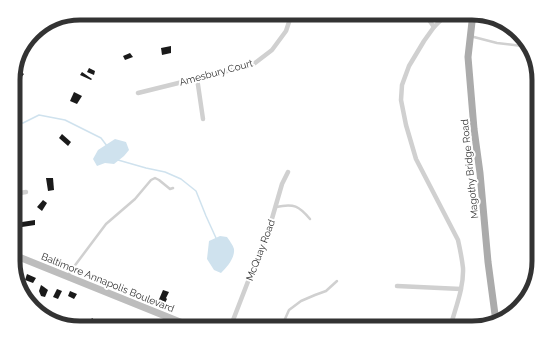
<svg xmlns="http://www.w3.org/2000/svg" width="552" height="341" font-family="Raleway,sans-serif">
	<rect width="100%" height="100%" fill="#fff"/>
	<g fill="#cfe2ee">
		<polygon points="115,139 126,142 129,150 124,156 114,164 105,163 97,166 93,159 98,150"/>
		<path d="M220,236L227,237C229,240 233,245 234,249C235,258 227,267 221,273L214,270L207,259L209,241Z"/>
	</g>
	<g fill="none" stroke-linecap="round" stroke-linejoin="round">
		<g stroke="#cfe2ee" stroke-width="1.5">
			<polyline points="14,123 23,123 39,115 65,120 101,138 107,146"/>
			<polyline points="118,160 146,168 165,172 181,179 196,191 206,216 216,238"/>
		</g>
	</g>
	<g fill="#1a1a1a">
		<polygon points="355,13 359,13 368,16 366,22 354,17"/>
		<polygon points="171,46 171,53 162,55 161,48"/>
		<polygon points="130,53 133,57 125,60 123,56"/>
		<polygon points="15,68 24,74 16,84 14,82 14,72"/>
		<polygon points="89,68 95,71 94,75 87,72"/>
		<polygon points="82,72 92,79 91,80 80,75"/>
		<polygon points="74,92 82,96 77,104 70,101"/>
		<polygon points="62,134 71,142 68,146 59,138"/>
		<polygon points="46,178 53,178 54,190 48,191"/>
		<polygon points="43,200 47,203 42,211 37,207"/>
		<polygon points="35,220 35,225 22,227 22,222"/>
		<polygon points="27,274 36,278 33,283 25,280"/>
		<polygon points="41,285 44,287 48,290 45,297 41,296 39,291"/>
		<polygon points="57,289 62,291 58,299 53,297"/>
		<polygon points="163,290 169,292 166,298 167,299 163,307 157,304"/>
		<polygon points="70,291 77,294 74,299 68,296"/>
		<polygon points="92,318 98,323 95,328 89,323"/>
	</g>
	<g fill="none" stroke-linecap="round" stroke-linejoin="round">
		<g stroke="#d0d0d0" stroke-width="2.5">
			<polyline points="470,36 497,43 530,47"/>
			<path d="M276,207C294,203 299,206 310,219"/>
			<polyline points="68,276 70,272 106,224 135,199 151,180 155,178 159,180 170,189 173,188"/>
			<polyline points="281,328 289,310 301,301 315,295 326,291 337,281"/>
		</g>
		<g stroke="#d0d0d0" stroke-width="4.5">
			<polyline points="424,13 434,27"/>
			<polyline points="434,13 441,20"/>
			<polyline points="197,78 203,119"/>
			<polyline points="138,93 231,70 255,63 272,50 286,31 292,13"/>
			<polyline points="14,194 26,192"/>
			<polyline points="397,286 461,289"/>
			<polyline points="230,328 271,222 282,184 288,172"/>
			<path d="M450,328C455,309 464,288 463,268C462,259 460,249 458,240L416,159L406,125L401,100L402,85L409,66L424,41L434,27L441,20L448,18L458,17L471,19"/>
		</g>
		<polyline stroke="#bdbdbd" stroke-width="7" points="14,255 195,328"/>
		<polyline stroke="#ababab" stroke-width="7" points="473,13 468,57 474,129 480,173 488,262 496,322"/>
	</g>
	<g text-anchor="middle" stroke-width="4" stroke-linejoin="round" paint-order="stroke">
		<g font-size="10" fill="#333" stroke="#fff">
			<text transform="translate(216 72) rotate(-15)" y="4">Amesbury Court</text>
			<text transform="translate(469 169) rotate(-96)" y="4">Magothy Bridge Road</text>
			<text transform="translate(260 250) rotate(-69)" y="4">McQuay Road</text>
			<text transform="translate(108 282) rotate(22)" y="4">Baltimore Annapolis Boulevard</text>
		</g>
	</g>
	<path d="M0 0H552V341H0ZM80 20H472A60 60 0 0 1 532 80V261A60 60 0 0 1 472 321H80A60 60 0 0 1 20 261V80A60 60 0 0 1 80 20Z" fill="#fff" fill-rule="evenodd"/>
	<path fill="none" stroke="#333" stroke-width="5" d="M80 20H472A60 60 0 0 1 532 80V261A60 60 0 0 1 472 321H80A60 60 0 0 1 20 261V80A60 60 0 0 1 80 20Z"/>
</svg>
